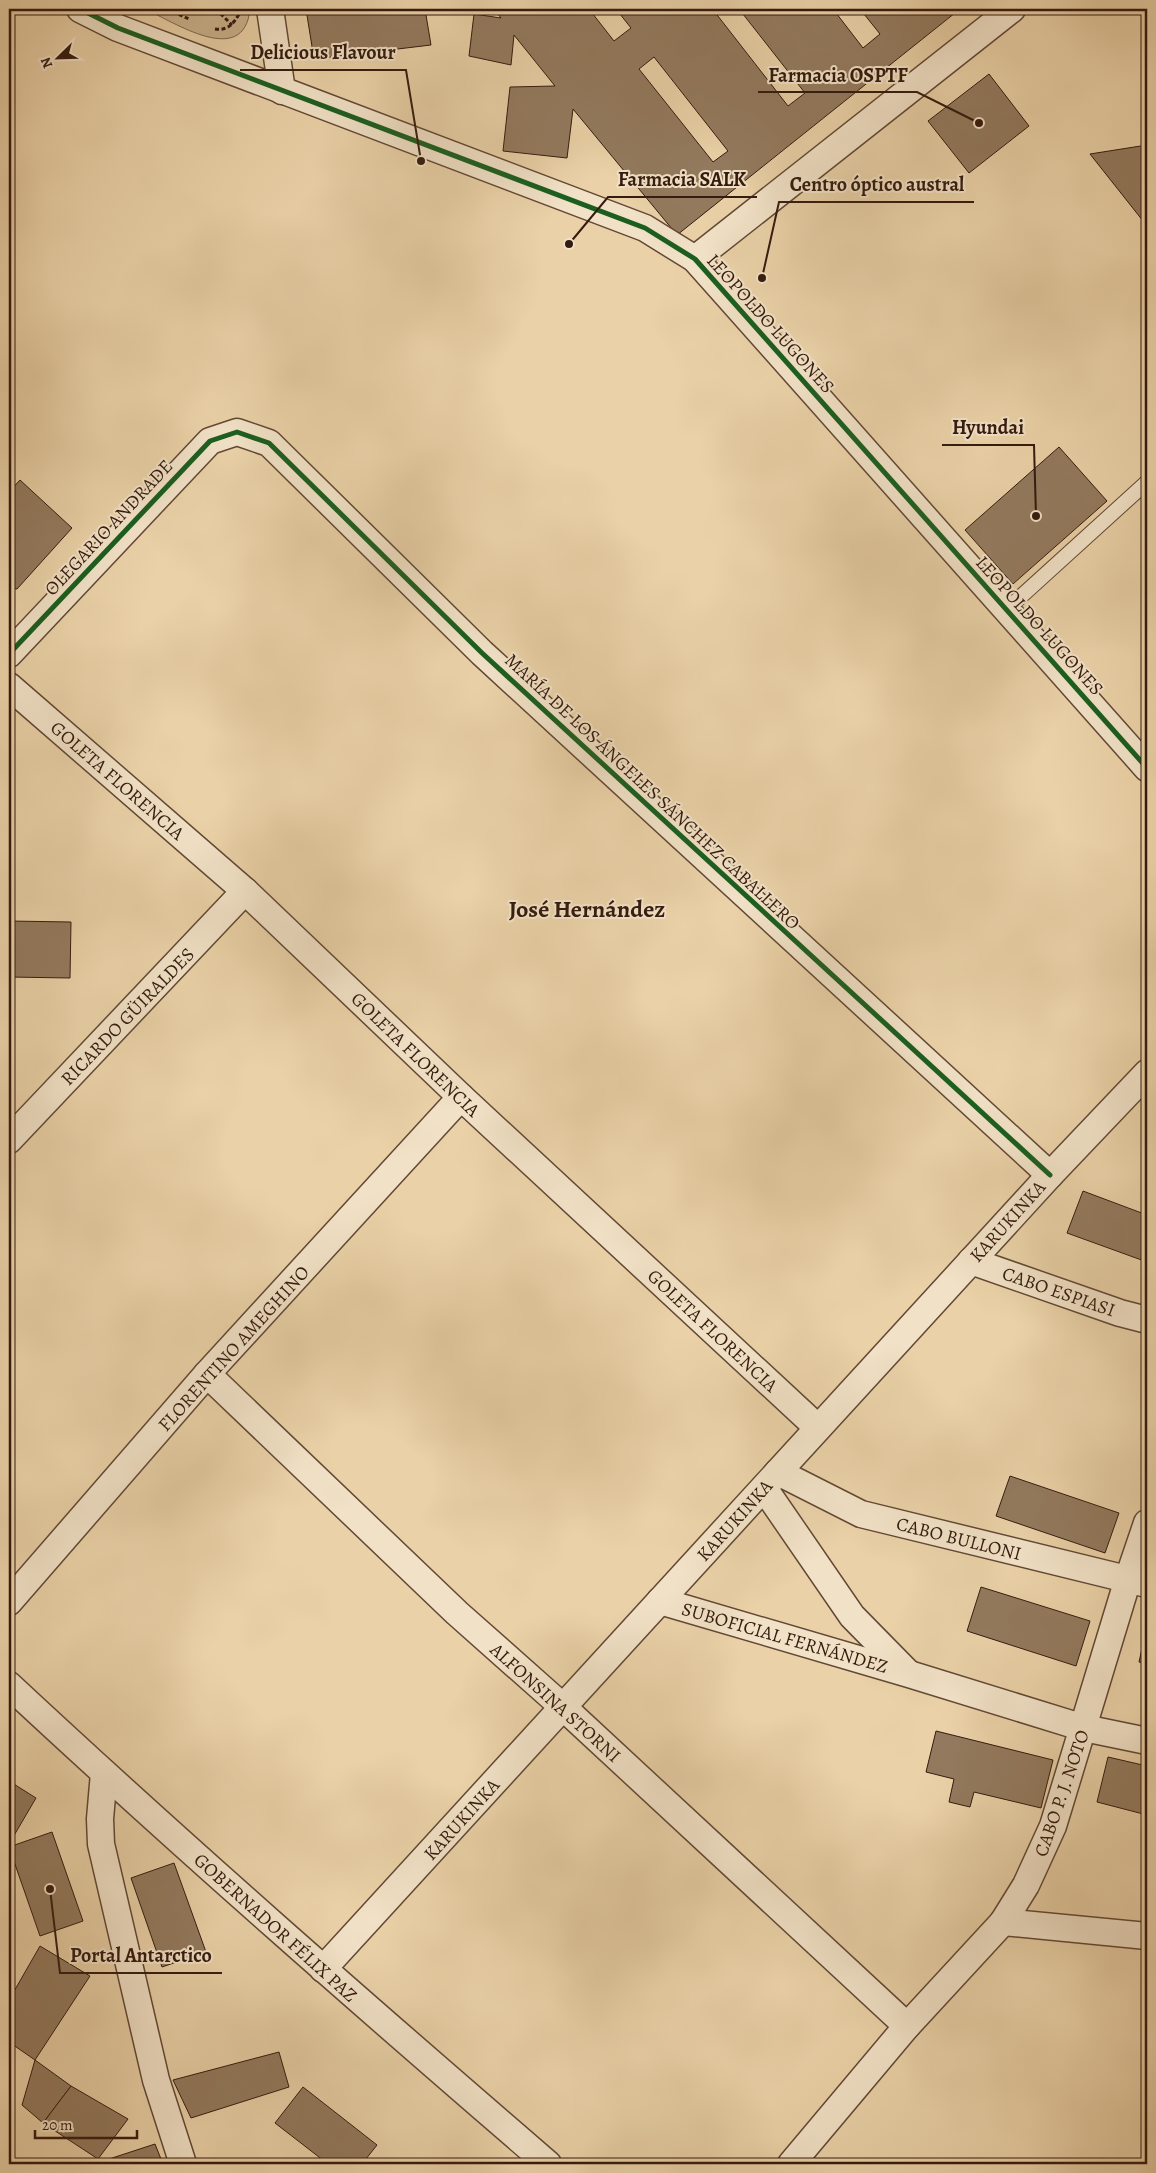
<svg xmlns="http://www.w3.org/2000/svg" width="1156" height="2173" font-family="Alegreya,serif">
	<rect width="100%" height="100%" fill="#ead1a7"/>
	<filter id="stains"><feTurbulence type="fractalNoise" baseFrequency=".004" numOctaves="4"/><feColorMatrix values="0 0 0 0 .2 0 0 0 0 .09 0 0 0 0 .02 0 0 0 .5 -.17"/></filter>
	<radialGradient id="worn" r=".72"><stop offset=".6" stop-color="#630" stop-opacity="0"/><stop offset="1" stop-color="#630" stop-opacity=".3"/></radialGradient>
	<path fill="#cbb28d" stroke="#80664e" d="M145,9H250C244,69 174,22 145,9Z"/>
	<g fill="#937a5e" stroke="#341b0f" fill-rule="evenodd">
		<polygon points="306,9 425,9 431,45 314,59"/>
		<path d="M494,9H589L614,41L631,28L616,9H717L714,11L788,106L805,93L739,9H833L863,48L880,34L860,9H960L677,235L573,109L567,158L503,151L510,87L555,86L514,35L511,65L469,56L474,14L501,18ZM654,57L728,151L713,162L639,69Z"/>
		<polygon points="989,74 1029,126 969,173 928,121"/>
		<polygon points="1147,145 1147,226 1090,154"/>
		<polygon points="1059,447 1107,501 1013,584 965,530"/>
		<polygon points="20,480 72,528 17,589 9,588 9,492"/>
		<polygon points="9,921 71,922 70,978 9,977"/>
		<polygon points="1083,1191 1147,1215 1147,1262 1067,1233"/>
		<polygon points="1010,1476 1119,1513 1105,1553 996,1516"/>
		<polygon points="981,1587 1090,1621 1076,1666 967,1631"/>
		<polygon points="1147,1626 1147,1664 1139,1662"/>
		<polygon points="936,1731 1053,1760 1041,1808 974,1792 970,1807 949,1802 954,1779 926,1772"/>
		<polygon points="1108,1757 1147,1766 1147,1815 1097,1802"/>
		<polygon points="9,1781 36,1798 9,1844"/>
		<polygon points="52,1832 83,1921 40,1936 9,1847"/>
		<polygon points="174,1863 206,1952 162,1967 131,1878"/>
		<polygon points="40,1946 90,1976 35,2060 9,2042 9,2000"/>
		<polygon points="279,2052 289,2087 191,2118 173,2080"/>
		<polygon points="35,2060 71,2086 43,2123 22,2105"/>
		<polygon points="71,2086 128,2119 98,2159 43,2123"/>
		<polygon points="303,2087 377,2145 362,2164 328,2164 275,2123"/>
		<polygon points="155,2144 163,2164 107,2164 106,2160"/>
	</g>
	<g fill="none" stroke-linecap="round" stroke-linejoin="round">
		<defs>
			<polyline id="service" points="1006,610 1147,482"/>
			<g id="minor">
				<polyline points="80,9 118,28 645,228 695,259 1147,768"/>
				<polyline points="270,9 282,91"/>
				<polyline points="695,259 1012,9"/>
				<polyline points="9,654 210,441 237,432 269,443 482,653 1050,1175"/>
				<polyline points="9,686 245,891 461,1097 818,1428"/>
				<polyline points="9,1140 245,891"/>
				<polyline points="971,1261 1120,1313 1147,1320"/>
				<polyline points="207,1374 457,1613 563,1707 907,2026"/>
				<polyline points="778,1472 861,1514 1147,1584"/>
				<polyline points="764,1488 852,1616 907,1672"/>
				<polyline points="660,1601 909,1674 1084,1728 1147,1741"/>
				<polyline points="9,1602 207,1374 461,1097"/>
				<path d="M9,1685C185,1849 366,2007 548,2164"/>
				<polyline points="104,1773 100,1819 101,1844 156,2080 183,2164"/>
				<polyline points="1003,1922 1147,1936"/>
				<polyline points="323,1969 1050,1175 1147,1073"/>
				<polyline points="791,2164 907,2026 1003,1922 1026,1885 1053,1826 1128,1579 1147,1523"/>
			</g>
		</defs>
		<use href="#service" stroke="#624835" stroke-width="16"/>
		<use href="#minor" stroke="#624835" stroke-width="29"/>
		<g stroke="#341b0f" stroke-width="3" stroke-dasharray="4 2.5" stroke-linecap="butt">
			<polyline points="167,9 189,19"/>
			<polyline points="216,9 232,25"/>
			<path d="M215,29C228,31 234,23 239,14"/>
		</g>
		<use href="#service" stroke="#f1e1c6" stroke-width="14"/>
		<use href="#minor" stroke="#f1e1c6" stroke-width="26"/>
		<defs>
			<g id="cycleway">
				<polyline points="80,9 118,28 645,228 695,259 1147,768"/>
				<polyline points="9,654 210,441 237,432 269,443 482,653 1050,1175"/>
			</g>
		</defs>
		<use href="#cycleway" stroke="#f1e1c6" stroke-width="8"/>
		<use href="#cycleway" stroke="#1b5e20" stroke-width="5"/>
	</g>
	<g text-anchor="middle" stroke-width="4" stroke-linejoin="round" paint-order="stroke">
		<g font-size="19" fill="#341b0f" stroke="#f1e1c6">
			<text transform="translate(771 323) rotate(48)" y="7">LEOPOLDO LUGONES</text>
			<text transform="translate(108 527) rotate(-47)" y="7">OLEGARIO ANDRADE</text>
			<text transform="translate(1040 625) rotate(48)" y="7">LEOPOLDO LUGONES</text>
			<text transform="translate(118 780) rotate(41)" y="7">GOLETA FLORENCIA</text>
			<text transform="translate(653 791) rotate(43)" y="7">MARÍA DE LOS ÁNGELES SÁNCHEZ CABALLERO</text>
			<text transform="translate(127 1016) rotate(-46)" y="7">RICARDO GÜIRALDES</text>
			<text transform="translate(416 1054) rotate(44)" y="7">GOLETA FLORENCIA</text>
			<text transform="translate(1007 1221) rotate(-48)" y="7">KARUKINKA</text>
			<text transform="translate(1059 1291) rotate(19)" y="7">CABO ESPIASI</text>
			<text transform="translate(713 1330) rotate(43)" y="7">GOLETA FLORENCIA</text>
			<text transform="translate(233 1348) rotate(-48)" y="7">FLORENTINO AMEGHINO</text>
			<text transform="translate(734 1520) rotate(-48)" y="7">KARUKINKA</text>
			<text transform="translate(959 1538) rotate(14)" y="7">CABO BULLONI</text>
			<text transform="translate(785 1637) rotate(16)" y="7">SUBOFICIAL FERNÁNDEZ</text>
			<text transform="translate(556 1702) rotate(42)" y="7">ALFONSINA STORNI</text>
			<text transform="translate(1061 1793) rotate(-71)" y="7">CABO P. J. NOTO</text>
			<text transform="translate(461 1819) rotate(-48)" y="7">KARUKINKA</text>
			<text transform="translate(276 1927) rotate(42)" y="7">GOBERNADOR FÉLIX PAZ</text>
		</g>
		<g font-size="24" font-weight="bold" fill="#341b0f" stroke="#f1e1c6">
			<text x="587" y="917">José Hernández</text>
		</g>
	</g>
	<path fill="none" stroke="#341b0f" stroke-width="2" d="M421 161L406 70H240M979 123L917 92H758M569 244L608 197H757M762 278L779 202H974M1036 516L1034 445H942M50 1889L60 1973H222"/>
	<g fill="#341b0f" stroke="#f1e1c6" stroke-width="2">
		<circle cx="421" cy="161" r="5"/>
		<circle cx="979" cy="123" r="5"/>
		<circle cx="569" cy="244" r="5"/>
		<circle cx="762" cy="278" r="5"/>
		<circle cx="1036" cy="516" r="5"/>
		<circle cx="50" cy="1889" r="5"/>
	</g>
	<g font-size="20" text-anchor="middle" font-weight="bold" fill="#341b0f" stroke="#f1e1c6" stroke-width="4" stroke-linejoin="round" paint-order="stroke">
		<text x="323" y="59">Delicious Flavour</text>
		<text x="838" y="82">Farmacia OSPTF</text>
		<text x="682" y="186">Farmacia SALK</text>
		<text x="877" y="191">Centro óptico austral</text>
		<text x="988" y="434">Hyundai</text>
		<text x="141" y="1962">Portal Antarctico</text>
	</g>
	<rect width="1156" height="2173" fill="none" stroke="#ead1a7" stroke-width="30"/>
	<rect x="10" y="10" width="1136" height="2153" fill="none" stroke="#341b0f" stroke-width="2.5"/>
	<rect x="15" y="15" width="1126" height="2143" fill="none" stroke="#341b0f"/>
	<g transform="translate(58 58) rotate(247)" stroke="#f1e1c6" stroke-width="4" paint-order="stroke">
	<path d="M0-4L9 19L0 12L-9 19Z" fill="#341b0f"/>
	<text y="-8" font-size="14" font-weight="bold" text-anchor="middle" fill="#341b0f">N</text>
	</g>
	<path d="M35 2130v8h102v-8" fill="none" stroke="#341b0f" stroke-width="2.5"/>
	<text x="42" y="2130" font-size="15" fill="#341b0f" stroke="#f1e1c6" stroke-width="4" paint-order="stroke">20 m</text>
	<rect width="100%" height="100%" filter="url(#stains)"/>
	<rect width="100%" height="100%" fill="url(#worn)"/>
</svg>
